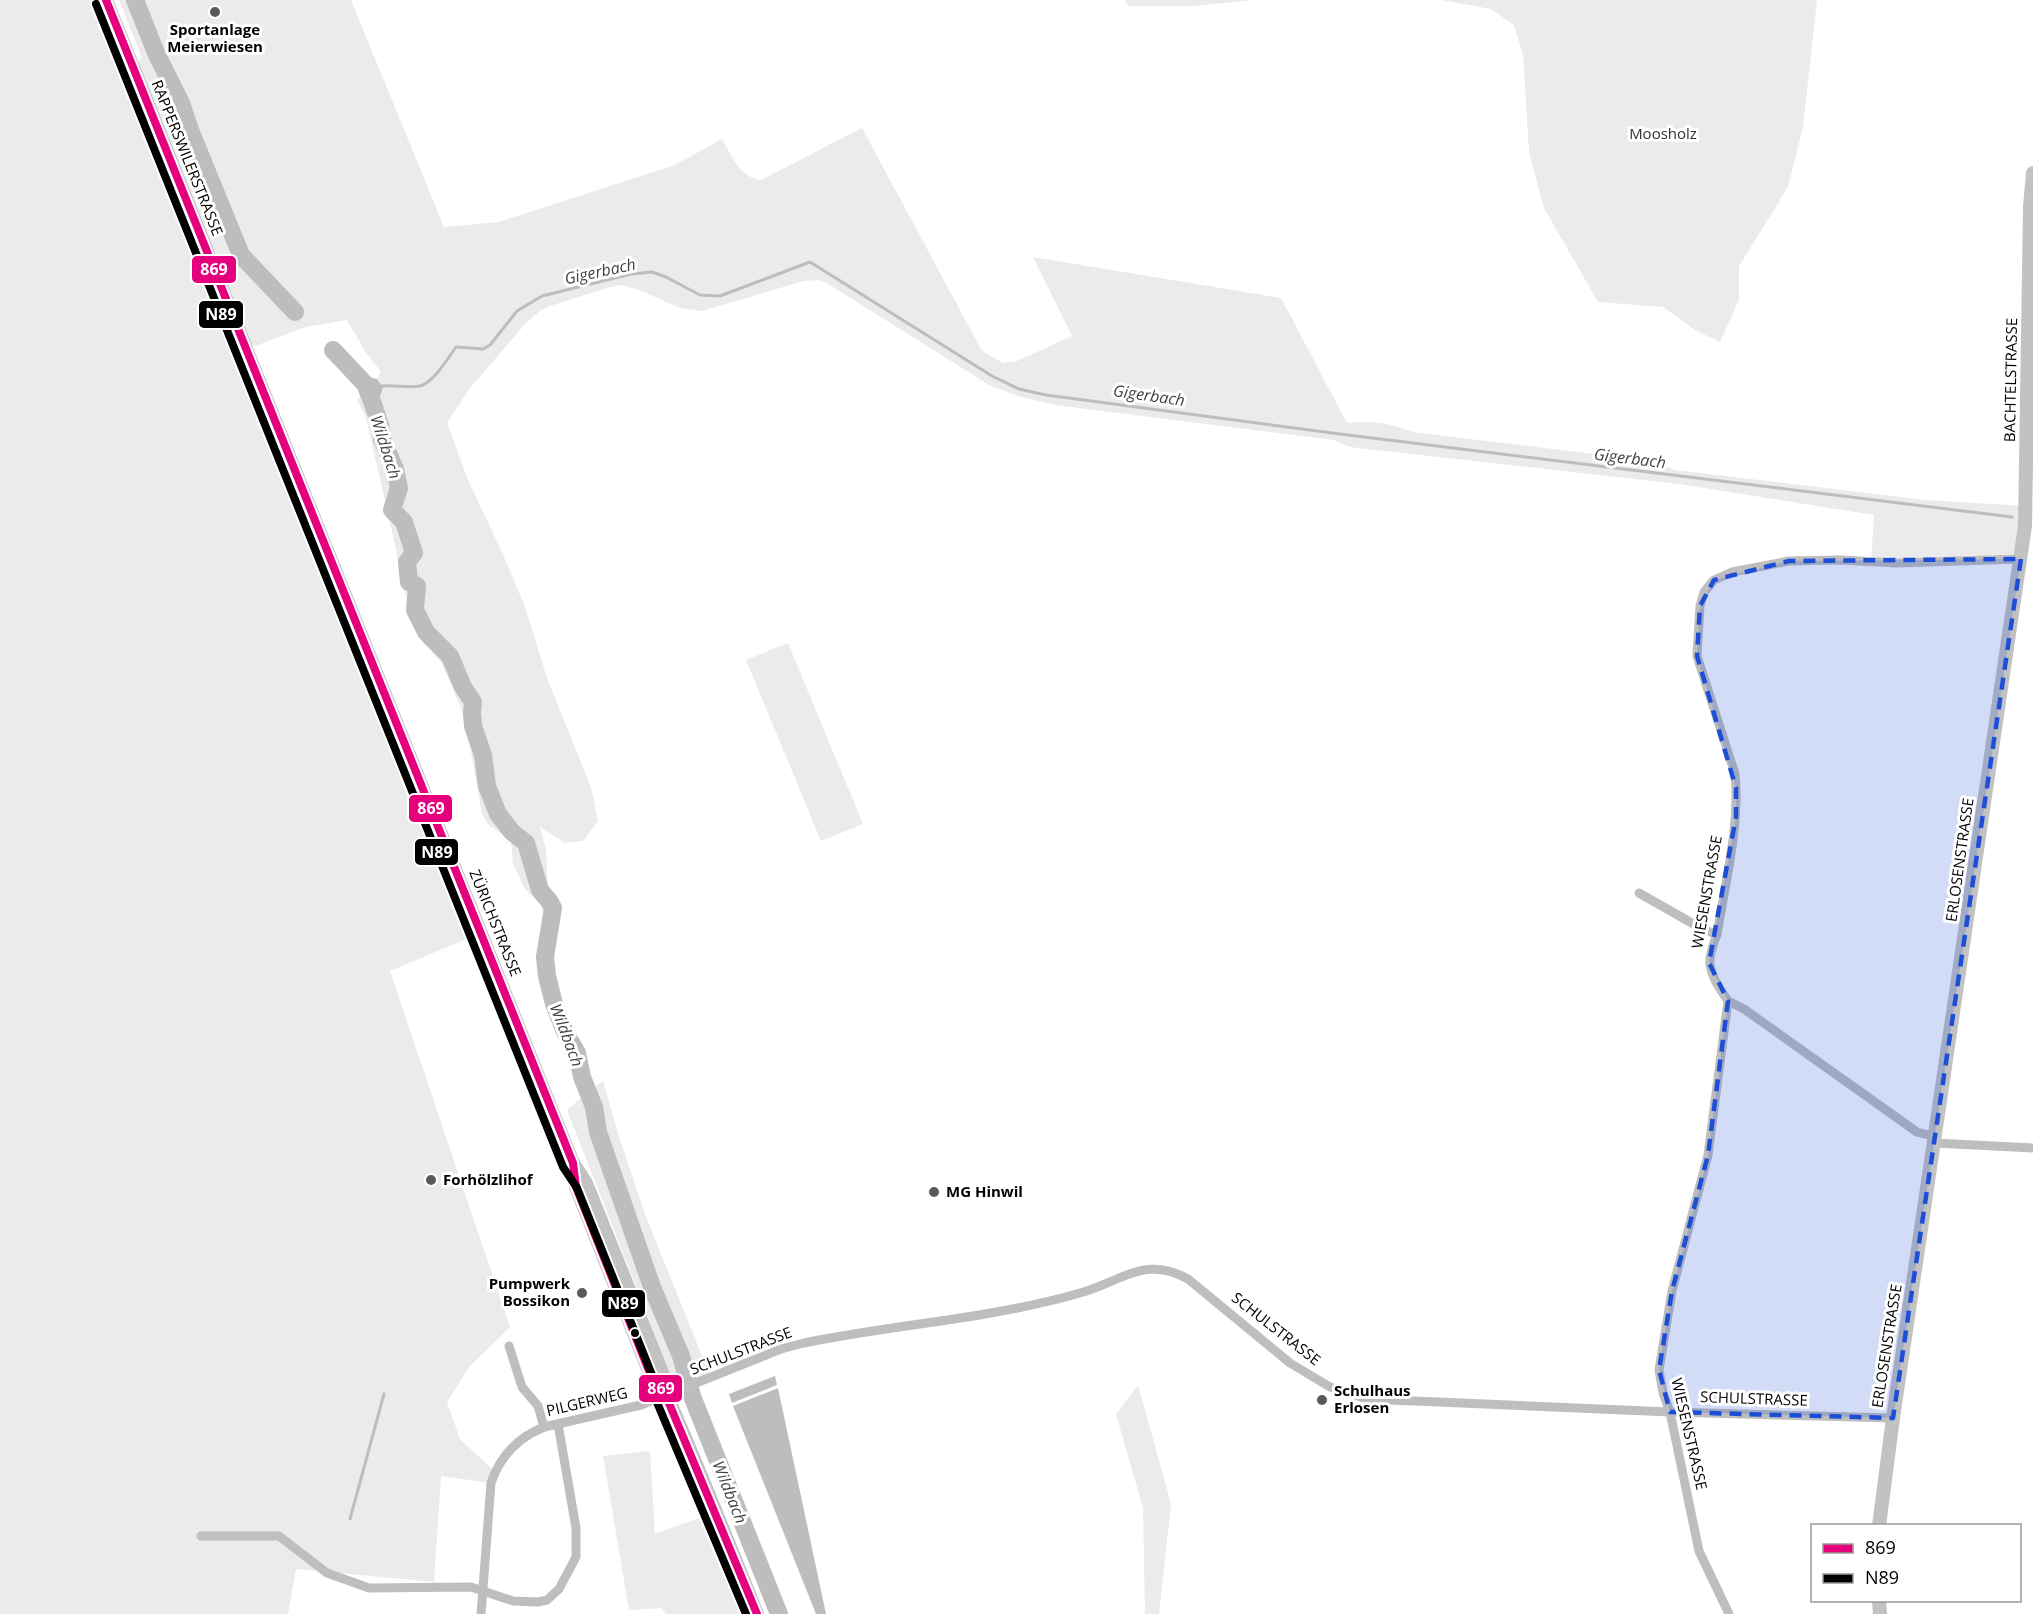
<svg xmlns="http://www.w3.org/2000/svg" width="2033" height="1614" font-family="'Open Sans',sans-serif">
	<rect width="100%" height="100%" fill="#fff"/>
	<g fill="#ebebeb">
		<path d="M0,0H106L132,62L142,58L119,0H351L444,227L499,222L675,165L722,139C733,157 739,177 761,180L862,128L982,351L1003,363L1017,361L1072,336L1033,257L1281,298L1347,423C1370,420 1392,423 1413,432L1652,461L1675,470L1925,500L2027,506L2021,559L1871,561L1874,515L1679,484L1350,447L1334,440L1055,405L1018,396L989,385L828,284L819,280L804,281L702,311L680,308L637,289L621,285L610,287L550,306L540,311L527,322L470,388L447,423L468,480L502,552L525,607L548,681L591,787L598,821L583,841L565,843L540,827L546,850L548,888L557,900V920L552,967L565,1013L584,1053L593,1088L603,1081L619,1137L645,1214L711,1378L677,1391L567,1110L581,1098L575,1072L562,1043L540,976L539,942L543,914L540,904L525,889L513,864L511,841L488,824L482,814L471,752L460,705L441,662L422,642L414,621L400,577L396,549L366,418L357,400L365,392L370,401L380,381L377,379L381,372L365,351L347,320L306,327L247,349L481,933L390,971L510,1327L469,1367L447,1402L460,1439L492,1469L491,1483L441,1476L434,1582L296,1569L288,1614H0Z"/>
		<polygon points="1125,0 1253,0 1195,6 1128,6"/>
		<polygon points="1441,0 1817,0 1803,127 1788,187 1739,266 1739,300 1720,342 1695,330 1663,307 1598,302 1544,208 1529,152 1523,55 1514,25 1491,9"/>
		<polygon points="788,643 863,824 821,841 746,660"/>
		<polygon points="1138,1385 1171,1504 1159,1614 1145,1614 1143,1508 1116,1414"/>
		<polygon points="650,1451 655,1534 716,1512 756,1614 666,1614 662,1608 629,1610 603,1456"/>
	</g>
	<g fill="#bdbdbd">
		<polygon points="369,377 377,379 383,387 381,394 373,404 360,386"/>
		<polygon points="775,1376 777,1385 732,1403 729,1394"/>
		<polygon points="778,1388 826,1614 816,1614 733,1406"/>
	</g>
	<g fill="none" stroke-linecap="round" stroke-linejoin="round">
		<g stroke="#bdbdbd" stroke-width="3">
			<path d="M381,386C394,385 408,388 420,386C433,383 449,357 456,347L483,349L490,345L517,311L542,296L631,274L652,272L666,277L700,295L720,296L810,262L992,376L1019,389L1046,395L1340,434L2012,517"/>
			<polyline points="350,1519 384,1394"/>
		</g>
		<g stroke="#bdbdbd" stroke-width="18">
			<polyline points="135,0 156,53 181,103 190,130 241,255 295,312"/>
			<polyline points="333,350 365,384 373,404 380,425 382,439 395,469 399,488 392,510 404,522 414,553 407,562 409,582 417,586 415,610 426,632 450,656 463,687 473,702 472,713 473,726 483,755 487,786 498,814 512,832 526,843 540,890 550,902 553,908 545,957 547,976 554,1004 565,1032 577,1053 582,1077 594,1107 598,1132 652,1287 681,1356 692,1396 779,1614"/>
		</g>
		<g stroke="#bebebe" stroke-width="9">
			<polyline points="1639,893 1697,926 1717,935"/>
			<polyline points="1728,1001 1744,1009 1917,1132 1936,1137"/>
			<polyline points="1935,1143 2033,1148"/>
			<polyline points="509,1346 522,1387 538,1406 544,1427"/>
			<polyline points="201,1536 279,1536 327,1573 369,1588 471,1587 513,1601 538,1602 547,1600 559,1589 576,1557 576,1528 558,1424"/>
			<path d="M481,1614L491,1483C500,1456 517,1438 544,1427L641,1405L781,1349L804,1343C896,1324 990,1319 1080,1293C1122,1281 1145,1255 1188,1279L1290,1363L1330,1387L1367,1399L1670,1412L1893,1418"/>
			<path d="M1729,1614L1699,1551L1670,1412L1663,1393L1659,1370L1672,1291L1708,1155L1728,1001C1721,990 1712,979 1710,965C1708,954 1716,940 1718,929C1726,878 1740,825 1735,774L1697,656L1700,606L1704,592L1714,580L1732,572L1789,561L1840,560L1897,563L2021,559"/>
		</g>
		<g stroke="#c2c2c2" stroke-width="14">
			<polyline points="106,0 573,1163 586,1183 664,1377 666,1396"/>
			<path d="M574,1168L576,1187L647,1366C654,1382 664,1391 671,1405C701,1474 729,1544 757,1614"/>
			<polyline points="1879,1526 1893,1418 2025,526 2030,207 2033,173"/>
			<polyline points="1879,1600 1880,1614"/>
		</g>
		<defs>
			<polyline id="bus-1" points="106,0 573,1163 576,1187 651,1376 666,1396 757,1614"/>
			<polyline id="bus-2" points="96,4 563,1167 577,1188 654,1380 656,1400 746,1614"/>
		</defs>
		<use href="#bus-1" stroke="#fff" stroke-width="12"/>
		<use href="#bus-2" stroke="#fff" stroke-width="12"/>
		<use href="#bus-1" stroke="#e5007d" stroke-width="8"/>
		<use href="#bus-2" stroke="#000" stroke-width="8"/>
	</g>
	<path fill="#1d4ed8" fill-opacity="0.2" stroke="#1d4ed8" stroke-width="4.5" stroke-dasharray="12 8" stroke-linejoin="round" d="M2021,559L1893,1418L1670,1412L1659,1370L1672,1291L1708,1155L1728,1001L1709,963L1736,817V788L1697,656L1700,606L1714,580L1789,561Z"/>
	<g fill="#595959" stroke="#fff" stroke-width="2">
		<circle cx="215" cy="12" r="6"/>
		<circle cx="431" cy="1180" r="6"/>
		<circle cx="934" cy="1192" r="6"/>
		<circle cx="582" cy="1293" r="6"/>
		<circle cx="1322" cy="1400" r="6"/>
	</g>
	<circle fill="#000" stroke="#fff" stroke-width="2" cx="635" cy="1333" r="5"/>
	<g text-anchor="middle" stroke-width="6" stroke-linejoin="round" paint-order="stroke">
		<g font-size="15" font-weight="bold" fill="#000" stroke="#fff" text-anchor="start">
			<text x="215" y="35" text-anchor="middle">Sportanlage<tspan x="215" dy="17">Meierwiesen</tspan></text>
			<text x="443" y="1185">Forhölzlihof</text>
			<text x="946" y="1197">MG Hinwil</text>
			<text x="570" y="1289" text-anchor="end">Pumpwerk<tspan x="570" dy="17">Bossikon</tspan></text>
			<text x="1334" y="1396">Schulhaus<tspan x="1334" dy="17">Erlosen</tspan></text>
		</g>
		<g font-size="15" fill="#313131" stroke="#fff">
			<text x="1663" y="139">Moosholz</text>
		</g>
		<g font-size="15" fill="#000" stroke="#fff">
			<text transform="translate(187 158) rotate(68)" y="5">RAPPERSWILERSTRASSE</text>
			<text transform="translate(2011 380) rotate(-89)" y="5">BACHTELSTRASSE</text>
			<text transform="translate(1960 860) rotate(-82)" y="5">ERLOSENSTRASSE</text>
			<text transform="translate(1707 892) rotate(-80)" y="5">WIESENSTRASSE</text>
			<text transform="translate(495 923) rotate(68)" y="5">ZÜRICHSTRASSE</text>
			<text transform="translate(1276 1329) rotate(38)" y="5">SCHULSTRASSE</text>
			<text transform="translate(1887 1346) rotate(-81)" y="5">ERLOSENSTRASSE</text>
			<text transform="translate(741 1351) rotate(-21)" y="5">SCHULSTRASSE</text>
			<text transform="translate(1754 1399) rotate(2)" y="5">SCHULSTRASSE</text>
			<text transform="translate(587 1402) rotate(-13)" y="5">PILGERWEG</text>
			<text transform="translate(1689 1434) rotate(77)" y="5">WIESENSTRASSE</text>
		</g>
		<g font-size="16" font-style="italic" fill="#424242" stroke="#fff">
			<text transform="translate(600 271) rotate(-12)" y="6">Gigerbach</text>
			<text transform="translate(1149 395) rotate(8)" y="6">Gigerbach</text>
			<text transform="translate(386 447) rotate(72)" y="6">Wildbach</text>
			<text transform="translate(1630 458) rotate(7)" y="6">Gigerbach</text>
			<text transform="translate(567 1035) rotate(69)" y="6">Wildbach</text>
			<text transform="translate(730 1492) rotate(68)" y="6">Wildbach</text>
		</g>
	</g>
	<g stroke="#fff" stroke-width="2">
		<rect x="191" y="255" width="46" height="29" rx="6" fill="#e5007d"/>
		<rect x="198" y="300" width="46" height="29" rx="6" fill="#000"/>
		<rect x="408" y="794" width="45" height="29" rx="6" fill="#e5007d"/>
		<rect x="414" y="838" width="45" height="28" rx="6" fill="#000"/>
		<rect x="601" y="1289" width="45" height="29" rx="6" fill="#000"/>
		<rect x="638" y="1374" width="45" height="29" rx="6" fill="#e5007d"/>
	</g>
	<g font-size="16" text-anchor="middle" font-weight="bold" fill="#fff">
		<text x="214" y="275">869</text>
		<text x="221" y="320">N89</text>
		<text x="431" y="814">869</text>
		<text x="437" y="858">N89</text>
		<text x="623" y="1309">N89</text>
		<text x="661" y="1394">869</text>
	</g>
	<rect x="1811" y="1524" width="210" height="78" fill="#ffffff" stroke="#999999" stroke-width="1.5"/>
	<rect x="1823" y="1544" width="30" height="9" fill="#e5007d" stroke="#999999" stroke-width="1.5"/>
	<text x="1865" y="1554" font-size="18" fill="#000000">869</text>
	<rect x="1823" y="1574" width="30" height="9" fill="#000000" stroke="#999999" stroke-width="1.5"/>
	<text x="1865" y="1584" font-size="18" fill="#000000">N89</text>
</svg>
